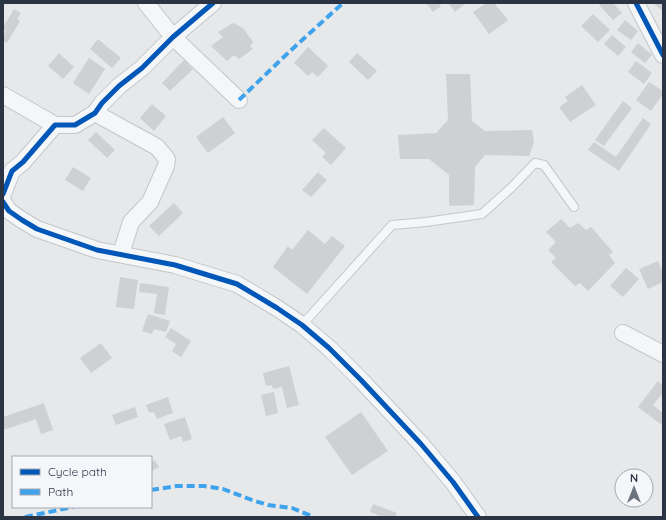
<svg xmlns="http://www.w3.org/2000/svg" width="666" height="520" font-family="Quicksand,sans-serif">
	<rect width="100%" height="100%" fill="#e6e8ea"/>
	<g fill="#ced0d3">
		<polygon points="426,3 439,3 441,6 433,12"/>
		<polygon points="448,3 466,3 455,12"/>
		<polygon points="486,3 494,3 508,20 489,34 473,12"/>
		<polygon points="601,3 613,3 622,13 613,20 599,5"/>
		<polygon points="655,3 663,3 663,11 654,4"/>
		<polygon points="14,9 21,13 17,19 20,21 7,43 3,41 3,36 6,31 3,30 3,27"/>
		<polygon points="593,14 610,30 598,42 581,26"/>
		<polygon points="625,20 638,31 631,40 617,30"/>
		<polygon points="233,23 243,28 253,42 250,46 253,49 239,59 234,55 227,61 211,46 223,37 218,32"/>
		<polygon points="612,35 626,47 618,56 604,44"/>
		<polygon points="98,39 121,58 112,68 90,49"/>
		<polygon points="638,43 652,55 645,63 631,52"/>
		<polygon points="308,47 328,66 318,77 312,72 308,76 294,63"/>
		<polygon points="59,53 74,67 63,79 48,66"/>
		<polygon points="357,53 377,71 368,80 349,62"/>
		<polygon points="89,58 105,69 89,94 73,83"/>
		<polygon points="184,60 193,69 170,91 162,83"/>
		<polygon points="636,61 652,73 644,84 628,72"/>
		<polygon points="446,74 470,74 472,121 485,131 532,130 534,142 529,156 485,155 475,167 474,205 449,206 449,175 429,159 400,159 398,135 436,133 448,120"/>
		<polygon points="649,82 663,91 663,94 651,111 636,100"/>
		<polygon points="582,85 596,105 570,122 559,107 568,101 565,97"/>
		<polygon points="623,101 632,108 604,146 595,140"/>
		<polygon points="152,104 166,116 154,131 140,118"/>
		<polygon points="223,117 235,133 208,153 196,137"/>
		<polygon points="643,118 651,124 619,171 588,150 594,142 616,157"/>
		<polygon points="324,128 346,148 331,165 322,157 326,153 312,140"/>
		<polygon points="96,132 115,150 107,158 88,140"/>
		<polygon points="73,167 91,178 83,191 65,180"/>
		<polygon points="318,172 327,180 311,197 302,190"/>
		<polygon points="174,203 183,213 159,236 149,226"/>
		<polygon points="561,219 570,228 578,223 586,230 591,227 613,252 609,255 615,263 588,291 580,283 575,286 551,262 556,258 548,250 556,242 546,232"/>
		<polygon points="308,230 325,244 332,236 345,246 307,294 273,267 288,246 292,250"/>
		<polygon points="658,261 663,273 663,282 648,289 639,269"/>
		<polygon points="626,268 639,279 623,297 610,286"/>
		<polygon points="120,277 138,280 134,309 116,307"/>
		<polygon points="140,283 169,287 165,315 154,313 157,294 139,292"/>
		<polygon points="148,314 170,321 166,332 154,329 152,334 142,331"/>
		<polygon points="171,328 191,341 181,357 172,351 176,344 165,337"/>
		<polygon points="101,343 112,358 91,373 80,358"/>
		<polygon points="289,366 299,405 287,408 282,387 273,389 272,385 266,386 263,373"/>
		<polygon points="658,381 663,386 663,393 653,405 663,413 663,426 638,407"/>
		<polygon points="274,392 278,413 266,416 261,395"/>
		<polygon points="168,397 173,413 157,419 154,412 149,413 146,405"/>
		<polygon points="44,403 53,430 41,434 36,419 3,430 3,417"/>
		<polygon points="135,407 138,417 116,425 112,415"/>
		<polygon points="361,412 388,451 352,475 325,437"/>
		<polygon points="185,417 192,439 183,442 181,436 170,440 164,424"/>
		<polygon points="155,460 159,467 151,472 151,462"/>
		<polygon points="373,504 397,513 395,517 383,517 370,512"/>
	</g>
	<g fill="none" stroke-linecap="round" stroke-linejoin="round">
		<defs>
			<polyline id="lane" points="302,325 392,225 426,222 482,214 512,187 535,163 544,165 574,207"/>
			<g id="street">
				<polyline points="146,3 173,37 239,100"/>
				<polyline points="636,3 663,55"/>
				<polyline points="3,95 55,125"/>
				<polyline points="95,113 157,147 167,159 166,166 150,202 131,222 121,254"/>
				<polyline points="3,194 12,171 23,162 55,125 75,125 95,113 102,103 119,86 142,68 173,37 213,3"/>
				<polyline points="3,202 9,211 22,220 37,229 97,250 175,265 237,284 277,308 302,325 329,348 361,380 421,444 453,482 478,517"/>
				<polyline points="623,333 663,354"/>
			</g>
		</defs>
		<use href="#lane" stroke="#c4c6c8" stroke-width="10"/>
		<use href="#street" stroke="#c4c6c8" stroke-width="18"/>
		<use href="#lane" stroke="#f5f6f7" stroke-width="8"/>
		<use href="#street" stroke="#f5f6f7" stroke-width="16"/>
		<g stroke="#3ea3ec" stroke-width="4" stroke-dasharray="8 4" stroke-linecap="butt">
			<polyline points="239,100 289,52 343,3"/>
			<polyline points="151,490 177,486 204,486 223,489 252,500 268,505 292,508 314,517"/>
			<polyline points="25,517 73,507"/>
		</g>
		<defs>
			<g id="cycleway">
				<polyline points="636,3 663,55"/>
				<polyline points="3,194 12,171 23,162 55,125 75,125 95,113 102,103 119,86 142,68 173,37 213,3"/>
				<polyline points="3,202 9,211 22,220 37,229 97,250 175,265 237,284 277,308 302,325 329,348 361,380 421,444 453,482 478,517"/>
			</g>
		</defs>
		<use href="#cycleway" stroke="#f4f6f9" stroke-width="8"/>
		<use href="#cycleway" stroke="#0057b8" stroke-width="5"/>
	</g>
	<rect width="666" height="520" fill="none" stroke="#2b3445" stroke-width="8"/>
	<rect x="12" y="456" width="140" height="52" fill="#f4f6f9" stroke="#a4a8b1"/>
	<rect x="20" y="469" width="20" height="6" fill="#0057b8" stroke="#a4a8b1"/>
	<text x="48" y="476" font-size="12" fill="#2b3445">Cycle path</text>
	<rect x="20" y="489" width="20" height="6" fill="#3ea3ec" stroke="#a4a8b1"/>
	<text x="48" y="496" font-size="12" fill="#2b3445">Path</text>
	<g transform="translate(634 488)"><circle r="19" fill="#f4f6f9" stroke="#a4a8b1"/>
	<path d="M0-3L7 15L0 10L-7 15Z" fill="#6c737f"/>
	<text y="-6" font-size="11" font-weight="bold" text-anchor="middle" fill="#2b3445">N</text>
	</g>
</svg>
